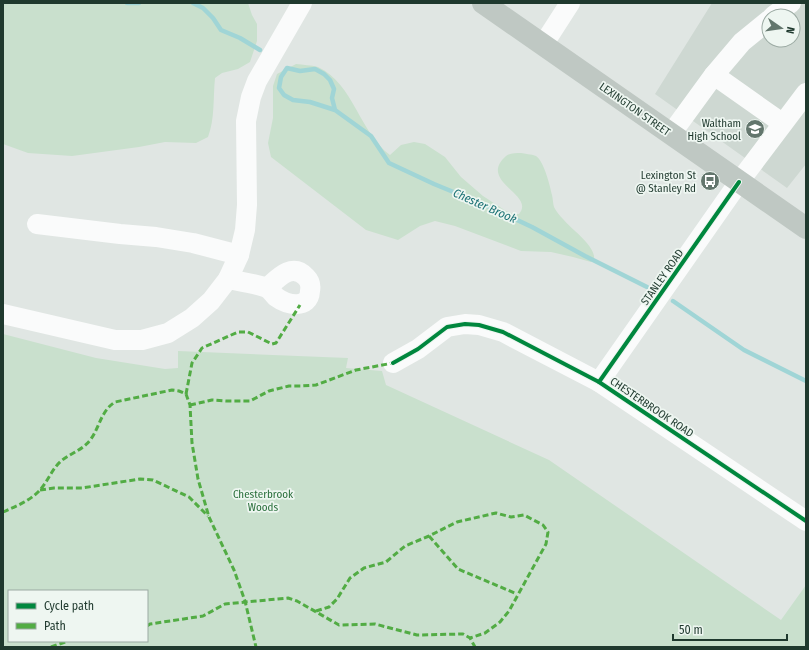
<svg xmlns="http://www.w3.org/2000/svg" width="809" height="650" font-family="'Fira Sans Condensed',sans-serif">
	<rect width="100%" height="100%" fill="#e0e6e3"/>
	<path fill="#ced8d2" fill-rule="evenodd" d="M712,3H806V164L787,188L655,94ZM769,16H793V40H769Z"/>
	<g fill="#c9e0cd" fill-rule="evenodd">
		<path d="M3,3H248L252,15L257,24V41L250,62L238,69L222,73L215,78C213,98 215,119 208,137L196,143L165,142L139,147L72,156L28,153L3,144Z"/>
		<path d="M296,64C303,65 311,65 318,67C354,84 359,132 390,155L401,145L414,142L425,144L445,157L461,177L483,196L506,211L513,214H519C536,194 477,182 506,156C510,153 516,153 521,153C525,154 531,154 536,156C544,161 550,186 552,195C553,199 553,204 554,207C556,211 560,216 563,219C571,229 596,246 594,259L591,262L573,257L551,252L521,251L455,226L435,221L420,226L398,240L366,230L271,157L268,143L273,118V86L277,74Z"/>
		<path d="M3,334L96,358L165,369L178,368V351L348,358L346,368L382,371L386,385L549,460L781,620L806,585V647H3ZM9,591H147V641H9Z"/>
	</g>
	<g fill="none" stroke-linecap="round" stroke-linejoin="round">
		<g stroke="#a0d5d6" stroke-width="4.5">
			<polyline points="127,3 139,3"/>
			<polyline points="193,3 203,8 213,18 221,30 240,38 260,50"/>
			<polyline points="335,110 332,98 334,89 330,80 324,74 315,69 300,71 287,68 281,77 279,88 284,95 293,100 310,102 335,110 371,136 389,163 434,184 485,205 532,227 585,256 647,287"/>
			<polyline points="673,301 744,350 806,381"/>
		</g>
		<g stroke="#fafbfb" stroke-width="20">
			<polyline points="773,16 791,3"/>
			<polyline points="543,45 570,3"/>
			<polyline points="714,75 782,123"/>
			<polyline points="671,134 714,75 742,42 769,20"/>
			<polyline points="37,224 120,234 156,237 193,243 239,255"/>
			<path d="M228,279C237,281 261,285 267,288C271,290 273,294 276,297C287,305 309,310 310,291C311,286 310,281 306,277C292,262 278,278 267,288"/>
			<polyline points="3,314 115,340 142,340 168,333 192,318 211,301 228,279 239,255 245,230 247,205 246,121 251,97 257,81 302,3"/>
			<polyline points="393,363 418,349 447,327 465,324 479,325 503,332 599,382 806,521"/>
			<polyline points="599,382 739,182 806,93"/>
		</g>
		<polyline stroke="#bfc8c3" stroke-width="22" points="483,3 806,228"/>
		<g stroke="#52ac44" stroke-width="3" stroke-dasharray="6 3" stroke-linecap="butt">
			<polyline points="186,394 192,363 202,348 238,332 248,332 272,344 276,343 300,305"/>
			<polyline points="190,405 212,400 226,401 250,401 269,391 289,386 301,386 316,385 356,370 393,363"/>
			<polyline points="40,490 54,488 82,488 140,479 153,480 189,497 208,516"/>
			<path d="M3,512C16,506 30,501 40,490C48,481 52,469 61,461C71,453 83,450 91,439C100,426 101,411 115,402L172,390L179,391L186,394L190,405L192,443L198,479L209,517L234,570L245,601L256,647"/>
			<polyline points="429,536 458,569 517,594"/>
			<polyline points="316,611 329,607 337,599 350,578 364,568 386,562 405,546 429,536 457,522 496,513 511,517 524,515 543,525 548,532 546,544 509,611 500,622 485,633 470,638"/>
			<polyline points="147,626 150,624 203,616 225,604 288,598 297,601 339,625 375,624 417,635 463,634 470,638 475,647"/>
			<polyline points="51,647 68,641"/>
		</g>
		<defs>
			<g id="cycleway">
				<polyline points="393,363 418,349 447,327 465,324 479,325 503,332 599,382 806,521"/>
				<polyline points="599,382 739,182"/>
			</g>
		</defs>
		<use href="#cycleway" stroke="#eef6f1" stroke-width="6"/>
		<use href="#cycleway" stroke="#00873e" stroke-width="4"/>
	</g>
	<defs>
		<symbol id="school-disc" viewBox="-11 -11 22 22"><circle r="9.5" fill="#63766d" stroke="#eef6f1"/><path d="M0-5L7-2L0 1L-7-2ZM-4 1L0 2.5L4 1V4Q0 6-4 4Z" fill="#fff"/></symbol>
		<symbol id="bus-disc" viewBox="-11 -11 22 22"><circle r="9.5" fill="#63766d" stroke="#eef6f1"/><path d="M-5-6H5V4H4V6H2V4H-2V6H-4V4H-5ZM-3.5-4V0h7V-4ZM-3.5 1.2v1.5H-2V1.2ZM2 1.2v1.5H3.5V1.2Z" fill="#fff"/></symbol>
	</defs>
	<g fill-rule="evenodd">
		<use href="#school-disc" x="744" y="118" width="22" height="22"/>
		<use href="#bus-disc" x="699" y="170" width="22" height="22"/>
	</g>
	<g text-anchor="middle" stroke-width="3.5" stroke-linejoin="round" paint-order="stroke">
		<g font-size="11" fill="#1f392e" stroke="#eef6f1">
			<text transform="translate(635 109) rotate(35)" y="4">LEXINGTON STREET</text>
			<text transform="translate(662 277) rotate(-55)" y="4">STANLEY ROAD</text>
			<text transform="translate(652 407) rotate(34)" y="4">CHESTERBROOK ROAD</text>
		</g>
		<g font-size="11" fill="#1f392e" stroke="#eef6f1" text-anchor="end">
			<text x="741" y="127">Waltham<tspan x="741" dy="13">High School</tspan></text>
			<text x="696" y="179">Lexington St<tspan x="696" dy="13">@ Stanley Rd</tspan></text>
		</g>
		<g font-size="11" fill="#296f3b" stroke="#eef6f1">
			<text x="263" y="498">Chesterbrook<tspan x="263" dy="13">Woods</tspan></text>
		</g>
		<g font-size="12" font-style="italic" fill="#1a7174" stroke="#eef6f1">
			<text transform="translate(485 206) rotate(24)" y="4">Chester Brook</text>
		</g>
	</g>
	<rect width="809" height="650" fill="none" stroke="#1f392e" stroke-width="8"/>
	<rect x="8" y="590" width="140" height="52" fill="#eef6f1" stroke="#9baaa3"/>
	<rect x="16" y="603" width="20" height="6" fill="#00873e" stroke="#9baaa3"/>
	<text x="44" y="610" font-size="12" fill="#1f392e">Cycle path</text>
	<rect x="16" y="623" width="20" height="6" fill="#52ac44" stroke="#9baaa3"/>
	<text x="44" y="630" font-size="12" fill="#1f392e">Path</text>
	<g transform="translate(781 28) rotate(103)"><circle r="19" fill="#eef6f1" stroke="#9baaa3"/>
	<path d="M0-3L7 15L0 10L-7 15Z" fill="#63766d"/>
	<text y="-6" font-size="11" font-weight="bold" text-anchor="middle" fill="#1f392e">N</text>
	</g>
	<path d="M673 634v6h114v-6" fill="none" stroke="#1f392e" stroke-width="2"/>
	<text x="679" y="634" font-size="12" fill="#1f392e" stroke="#eef6f1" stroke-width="3" paint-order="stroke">50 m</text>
</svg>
